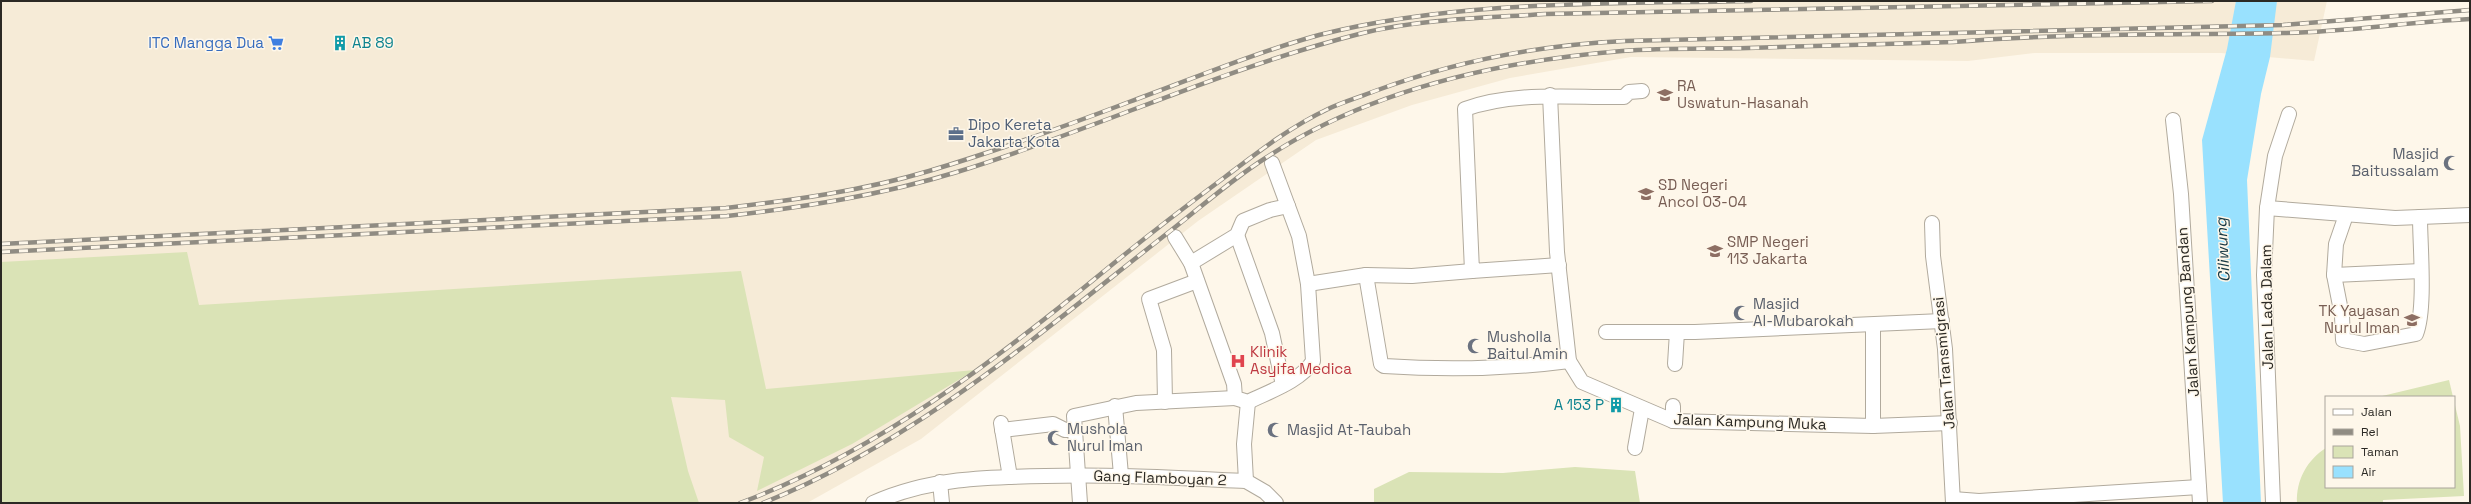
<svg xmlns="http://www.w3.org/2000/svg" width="2471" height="504" font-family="'Space Grotesk',sans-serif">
	<rect width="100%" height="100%" fill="#fef7ea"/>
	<polygon fill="#f6ebd7" points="1,1 2327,1 2314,61 2221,53 2035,53 1968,61 1631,57 1510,78 1412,105 1316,140 1198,221 921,439 807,503 1,503"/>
	<g fill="#dae3b6">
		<polygon points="187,252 199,305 741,271 766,389 975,370 852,444 757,491 764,457 729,437 725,400 671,397 688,471 699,503 1,503 1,262"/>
		<polygon points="2449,380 2453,397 2378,397"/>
		<path d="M2454,401L2460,426L2464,496L2383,500V503H2297C2296,480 2307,460 2326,448V487H2454Z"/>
		<polygon points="1575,467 1635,471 1640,503 1374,503 1374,489 1409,472 1503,473"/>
	</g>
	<polygon fill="#99e1fe" points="2236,1 2277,1 2270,57 2261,94 2247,180 2261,503 2223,503 2202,140 2227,49"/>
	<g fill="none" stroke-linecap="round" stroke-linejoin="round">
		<defs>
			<g id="minor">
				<polyline points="1550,95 1557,252 1569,361 1582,382 1673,421 1873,426 1950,423"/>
				<polyline points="2173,120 2181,194 2200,503"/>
				<polyline points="2267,208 2395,218 2470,215"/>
				<path d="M2346,215L2336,244L2334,275L2342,316L2343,340L2364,344L2416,334C2426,308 2420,246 2420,217"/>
				<polyline points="1932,223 1933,256 1945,349 1953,503"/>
				<polyline points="1237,235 1272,333 1283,385"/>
				<path d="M1175,237L1191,263L1234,384L1235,398L1248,402C1268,392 1301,381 1313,361L1308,284L1299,236L1272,163"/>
				<polyline points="1191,263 1237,235 1243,221 1270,210 1288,206"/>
				<path d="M1559,265L1472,271L1465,109C1515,91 1571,98 1624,97L1629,92L1642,91"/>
				<path d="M1366,275L1381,364L1384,366C1446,370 1508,369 1569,361"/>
				<polyline points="2334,275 2421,271"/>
				<polyline points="1308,284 1366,275 1412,276 1472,271"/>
				<polyline points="1606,332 1695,332 1942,321"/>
				<polyline points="1675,364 1677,332"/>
				<polyline points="1165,402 1164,350 1149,299 1197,281"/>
				<polyline points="1115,406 1121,475"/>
				<polyline points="1673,421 1673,406"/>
				<polyline points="1001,423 1010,477"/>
				<polyline points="1873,426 1873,325"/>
				<polyline points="1002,430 1053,424 1065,430 1075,430"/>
				<polyline points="1635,448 1642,409"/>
				<polyline points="1246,481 1244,444 1248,402"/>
				<polyline points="940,482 942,503"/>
				<polyline points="1953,499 1979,501 2199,487"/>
				<path d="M873,503C929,478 985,477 1045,476C1112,474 1179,478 1246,481L1265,492L1276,503"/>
				<polyline points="1080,503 1074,416 1136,403 1235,398"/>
				<polyline points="2273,503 2264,275 2267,208 2275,156 2289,114"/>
			</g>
		</defs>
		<use href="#minor" stroke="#b1aa9d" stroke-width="16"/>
		<use href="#minor" stroke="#fff" stroke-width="14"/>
		<defs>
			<g id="rail">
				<path d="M1,244L726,208C794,200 862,191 929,171C996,151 1063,127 1129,102C1192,79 1254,53 1319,35C1458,0 1608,4 1751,1"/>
				<path d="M1,252L727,216C805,207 882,195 957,172C1094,130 1223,68 1363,33C1422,19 1485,18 1545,14L2212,1"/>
				<path d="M740,503C877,452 996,360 1108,268C1147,236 1186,206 1225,177C1258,152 1290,127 1328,109C1343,102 1360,97 1375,91C1456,61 1539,45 1625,41L2283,25L2470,10"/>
				<path d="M763,503C916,442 1041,332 1169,232C1200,208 1231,180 1264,159C1368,90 1499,61 1622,51C1663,48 1706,49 1748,48C1816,46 1885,44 1953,42C2063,33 2173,35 2283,33C2346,32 2407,22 2470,19"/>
			</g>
		</defs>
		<use href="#rail" stroke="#908c83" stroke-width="4.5"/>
		<use href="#rail" stroke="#fef7ea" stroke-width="3" stroke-dasharray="9" stroke-linecap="butt"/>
	</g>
	<defs>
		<symbol id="supermarket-bare" viewBox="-9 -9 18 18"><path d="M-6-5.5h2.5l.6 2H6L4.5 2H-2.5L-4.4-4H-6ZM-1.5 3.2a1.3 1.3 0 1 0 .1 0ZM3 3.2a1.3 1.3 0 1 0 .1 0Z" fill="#3f7fe0" stroke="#fef7ea" stroke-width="2.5" paint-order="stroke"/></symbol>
		<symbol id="building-bare" viewBox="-9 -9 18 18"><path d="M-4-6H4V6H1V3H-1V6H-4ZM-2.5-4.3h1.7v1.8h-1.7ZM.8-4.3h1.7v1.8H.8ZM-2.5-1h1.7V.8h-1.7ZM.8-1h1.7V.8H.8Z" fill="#0f9aa8" stroke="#fef7ea" stroke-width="2.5" paint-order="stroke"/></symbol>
		<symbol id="school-bare" viewBox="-9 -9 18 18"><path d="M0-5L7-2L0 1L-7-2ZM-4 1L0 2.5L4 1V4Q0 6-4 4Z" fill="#8d6e63" stroke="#fef7ea" stroke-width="2.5" paint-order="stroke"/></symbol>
		<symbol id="office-bare" viewBox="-9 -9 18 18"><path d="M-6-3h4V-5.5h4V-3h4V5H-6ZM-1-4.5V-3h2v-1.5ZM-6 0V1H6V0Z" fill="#5c6f8a" stroke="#fef7ea" stroke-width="2.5" paint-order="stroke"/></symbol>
		<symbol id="mosque-bare" viewBox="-9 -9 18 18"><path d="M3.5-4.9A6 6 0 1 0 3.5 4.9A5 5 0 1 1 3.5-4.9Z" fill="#6b7280" stroke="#fef7ea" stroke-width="2.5" paint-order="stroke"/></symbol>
		<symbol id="hospital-bare" viewBox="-9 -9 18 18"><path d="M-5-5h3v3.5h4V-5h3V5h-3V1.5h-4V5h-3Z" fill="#e0444e" stroke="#fef7ea" stroke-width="2.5" paint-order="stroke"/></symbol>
	</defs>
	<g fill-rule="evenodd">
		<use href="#supermarket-bare" x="265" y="32" width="22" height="22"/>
		<use href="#building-bare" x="329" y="32" width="22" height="22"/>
		<use href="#school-bare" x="1654" y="84" width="22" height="22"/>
		<use href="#office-bare" x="945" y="123" width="22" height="22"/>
		<use href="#mosque-bare" x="2440" y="152" width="22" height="22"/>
		<use href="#school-bare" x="1635" y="183" width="22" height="22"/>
		<use href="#school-bare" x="1704" y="240" width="22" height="22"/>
		<use href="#mosque-bare" x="1730" y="302" width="22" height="22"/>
		<use href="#school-bare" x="2401" y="309" width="22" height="22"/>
		<use href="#mosque-bare" x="1464" y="335" width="22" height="22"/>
		<use href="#hospital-bare" x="1227" y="350" width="22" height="22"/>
		<use href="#building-bare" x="1605" y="394" width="22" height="22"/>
		<use href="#mosque-bare" x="1264" y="419" width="22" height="22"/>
		<use href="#mosque-bare" x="1044" y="427" width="22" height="22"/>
	</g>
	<g text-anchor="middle" stroke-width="3" stroke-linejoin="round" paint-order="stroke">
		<g font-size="15" fill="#366cbe" stroke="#fef7ea" text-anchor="end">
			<text x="264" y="48">ITC Mangga Dua</text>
		</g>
		<g font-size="15" fill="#0d838f" stroke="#fef7ea" text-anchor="start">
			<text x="352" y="48">AB 89</text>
			<text x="1604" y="410" text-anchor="end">A 153 P</text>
		</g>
		<g font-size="15" fill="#785e54" stroke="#fef7ea" text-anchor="start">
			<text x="1677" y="91">RA<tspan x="1677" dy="17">Uswatun-Hasanah</tspan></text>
			<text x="1658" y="190">SD Negeri<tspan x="1658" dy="17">Ancol 03-04</tspan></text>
			<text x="1727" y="247">SMP Negeri<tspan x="1727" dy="17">113 Jakarta</tspan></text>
			<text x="2400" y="316" text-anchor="end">TK Yayasan<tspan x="2400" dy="17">Nurul Iman</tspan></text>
		</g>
		<g font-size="15" fill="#4e5e75" stroke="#fef7ea" text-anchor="start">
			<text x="968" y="130">Dipo Kereta<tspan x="968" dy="17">Jakarta Kota</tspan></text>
		</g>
		<g font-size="15" fill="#5b616d" stroke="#fef7ea" text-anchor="start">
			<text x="2439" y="159" text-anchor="end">Masjid<tspan x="2439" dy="17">Baitussalam</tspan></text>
			<text x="1753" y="309">Masjid<tspan x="1753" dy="17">Al-Mubarokah</tspan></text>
			<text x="1487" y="342">Musholla<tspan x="1487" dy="17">Baitul Amin</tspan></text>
			<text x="1067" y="434">Mushola<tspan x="1067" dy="17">Nurul Iman</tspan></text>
			<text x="1287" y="435">Masjid At-Taubah</text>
		</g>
		<g font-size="15" fill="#2b2924" stroke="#fef7ea">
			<text transform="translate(2267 307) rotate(-91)" y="5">Jalan Lada Dalam</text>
			<text transform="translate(2188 312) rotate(-94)" y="5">Jalan Kampung Bandan</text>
			<text transform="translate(1944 363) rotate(-95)" y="5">Jalan Transmigrasi</text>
			<text transform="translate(1750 422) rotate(2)" y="5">Jalan Kampung Muka</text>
			<text transform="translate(1160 478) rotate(2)" y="5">Gang Flamboyan 2</text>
		</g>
		<g font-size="15" fill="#be3a42" stroke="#fef7ea" text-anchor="start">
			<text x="1250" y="357">Klinik<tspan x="1250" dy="17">Asyifa Medica</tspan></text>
		</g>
		<g font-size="16" font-style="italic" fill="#143642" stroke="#fef7ea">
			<text transform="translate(2222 250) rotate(-93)" y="6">Ciliwung</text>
		</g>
	</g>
	<rect width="2471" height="504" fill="none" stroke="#2b2924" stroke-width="4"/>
	<rect x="2325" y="396" width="130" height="92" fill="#fef7ea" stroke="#aaa59b"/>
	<rect x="2333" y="409" width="20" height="6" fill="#ffffff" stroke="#aaa59b"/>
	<text x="2361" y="416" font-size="12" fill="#2b2924">Jalan</text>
	<rect x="2333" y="429" width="20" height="6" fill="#908c83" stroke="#aaa59b"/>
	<text x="2361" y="436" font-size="12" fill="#2b2924">Rel</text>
	<rect x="2333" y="446" width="20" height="12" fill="#dae3b6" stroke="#aaa59b"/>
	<text x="2361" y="456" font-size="12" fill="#2b2924">Taman</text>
	<rect x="2333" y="466" width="20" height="12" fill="#99e1fe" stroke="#aaa59b"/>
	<text x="2361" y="476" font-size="12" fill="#2b2924">Air</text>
</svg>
